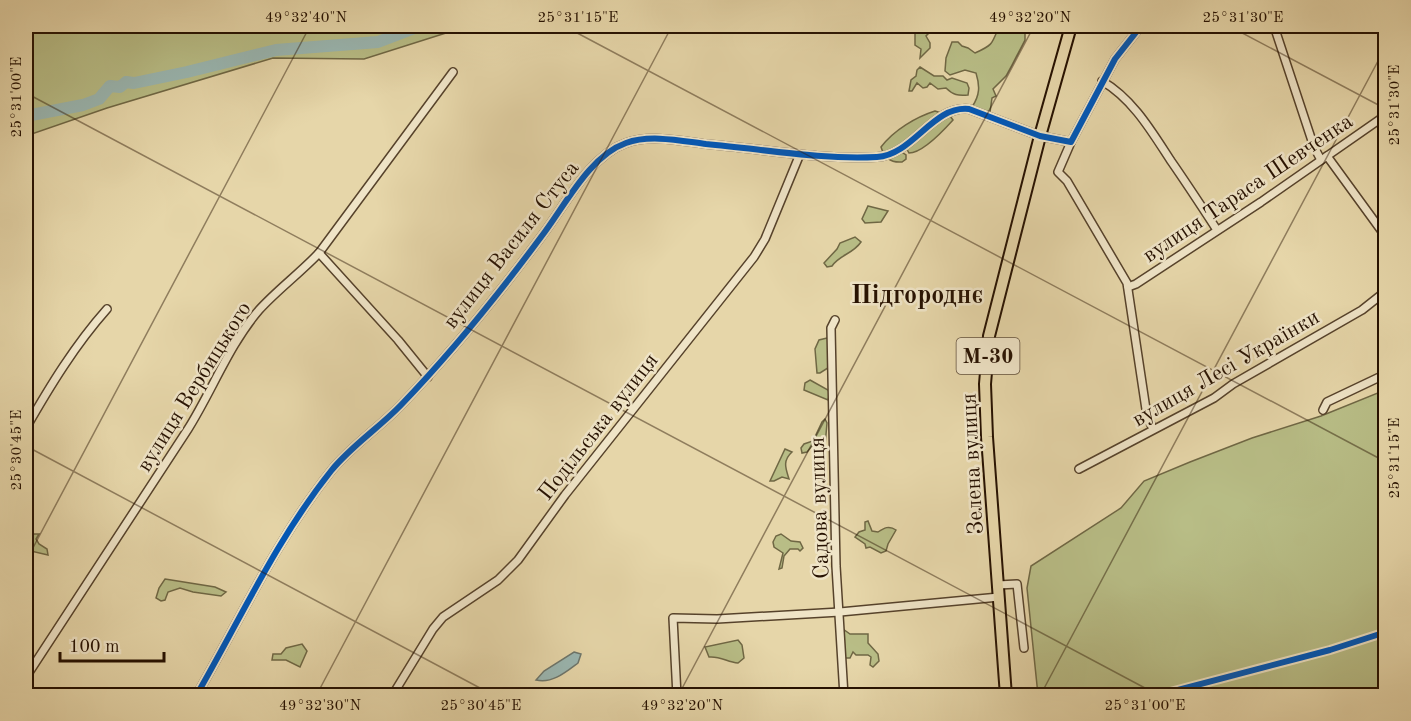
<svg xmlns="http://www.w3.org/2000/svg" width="1411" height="721" font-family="'Old Standard TT',serif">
	<rect width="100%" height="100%" fill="#e6d6a9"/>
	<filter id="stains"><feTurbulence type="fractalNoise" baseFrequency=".00333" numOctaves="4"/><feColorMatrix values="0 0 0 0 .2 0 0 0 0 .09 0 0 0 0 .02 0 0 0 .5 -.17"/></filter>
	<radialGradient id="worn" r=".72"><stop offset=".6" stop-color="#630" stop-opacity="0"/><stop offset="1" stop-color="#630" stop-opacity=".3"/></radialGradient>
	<g fill="#b8bd86" stroke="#6f6744" stroke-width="1.5">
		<polygon points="26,26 468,26 364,59 273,58 107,108 26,136"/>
		<polygon points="915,26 946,26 946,31 929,33 926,36 930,43 930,48 920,58 921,49 915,45"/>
		<path d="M999,26H1029L1025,32V40L1012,65L1006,76L993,89L996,96L992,98L990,112L972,107C980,95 980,86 976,73L965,70L950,75L945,71L946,58L952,42H958L962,46L968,48L975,53C993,45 992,44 999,26Z"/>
		<path d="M920,67L934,76H943L947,80L952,78L967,83L969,88L968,95C958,96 953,95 946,88L938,89L930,83L927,87L923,88L917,83L912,91H909L911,80L916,76L917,70Z"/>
		<path d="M935,111L950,116L953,120C944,130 922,153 909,153L904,144H901L897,149L906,155V159L902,162C891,163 884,157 881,147C894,130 916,117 935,111Z"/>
		<polygon points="868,206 888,211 881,222 865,223 862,219"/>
		<path d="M855,237L861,242C853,254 839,255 832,266L827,267L824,263L837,249L840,243Z"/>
		<polygon points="827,338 833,339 831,366 820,373 817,373 815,349 819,340"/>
		<polygon points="810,380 828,390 830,393 828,400 804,390 805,383"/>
		<polygon points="1385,390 1385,695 1038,695 1027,588 1031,566 1121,508 1144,481 1190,462 1252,438 1321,416"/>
		<polygon points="825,419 827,423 825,446 812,446 807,452 802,453 801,448 804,444 813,441 822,422"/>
		<path d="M785,449L792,452C782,461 786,469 789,479L782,477L774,481H770Z"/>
		<path d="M868,521L872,531L878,532C884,528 889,525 896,530L888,544L886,551L881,553L870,547L866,548L865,544L855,537L859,532L865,530V522Z"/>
		<polygon points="34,534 39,534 36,539 39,544 47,549 48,555 31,551 26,556 26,540 28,541"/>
		<polygon points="781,534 791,541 800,542 803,548 800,551 798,549 790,549 784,556 782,568 779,569 783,553 774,547 773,542 776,536"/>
		<polygon points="165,579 215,587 226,592 221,596 193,592 180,588 168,592 165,600 161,601 156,598 159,588"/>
		<polygon points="843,629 850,634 868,634 868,643 878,654 879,661 873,667 870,665 871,657 868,655 856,655 853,652 850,658 845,658"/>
		<path d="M738,640L742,645L744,658L738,663C727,662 721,656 709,657L705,647Z"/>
		<polygon points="302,644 307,651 300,667 286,660 272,660 273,654 281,654 286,648"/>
	</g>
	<path fill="#9ab7b2" stroke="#6c756b" stroke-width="1.5" d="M574,652L581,654L578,663C566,672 552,684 536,680L544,671Z"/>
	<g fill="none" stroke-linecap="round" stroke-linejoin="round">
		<polyline stroke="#9ab7b2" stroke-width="12" points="26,116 83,105 99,99 110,86 120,87 126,82 134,83 187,72 276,50 378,42 420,26"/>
		<defs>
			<g id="minor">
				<polyline points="1274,26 1314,147 1321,160"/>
				<path d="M1102,81C1133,99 1152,132 1171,161C1187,184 1202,207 1217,230"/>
				<polyline points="1071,142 1058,172 1067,181 1127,283 1147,416 1153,429"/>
				<polyline points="1327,156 1386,237"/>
				<polyline points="319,253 398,340 428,377"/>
				<polyline points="1128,287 1136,284 1261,202 1386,115"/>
				<polyline points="835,320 831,328 836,566 844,696"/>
				<polyline points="1323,410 1327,402 1386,374"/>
				<path d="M26,428C50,386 75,345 107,309"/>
				<polyline points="1079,469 1214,398 1233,384 1362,310 1386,291"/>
				<polyline points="998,585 1017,584 1024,648"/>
				<path d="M26,677L188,429C212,391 229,345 259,310C276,291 300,273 319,253L453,72"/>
				<path d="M196,696C240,620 276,540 331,471C351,446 379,428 401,405C452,352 498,295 541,237C565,206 589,156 626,143C650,134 682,141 706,144C763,149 820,160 877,157C913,155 933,105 969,109L1040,136L1071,142L1115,59L1141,26"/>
				<polyline points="392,696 433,629 443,617 498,580 518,560 565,495 754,257 765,239 800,154"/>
				<polyline points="677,696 673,618 717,619 840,612 999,597"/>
			</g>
			<polyline id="trunk" points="1006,696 987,437 985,384 989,336 1040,136 1071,26"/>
		</defs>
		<use href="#minor" stroke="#56422b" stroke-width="10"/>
		<use href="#trunk" stroke="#261101" stroke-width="14"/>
		<use href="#minor" stroke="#efe4c7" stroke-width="7"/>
		<use href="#trunk" stroke="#e6d6a9" stroke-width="10"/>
		<defs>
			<g id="cycleway">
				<path d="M196,696C240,620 276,540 331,471C351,446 379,428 401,405C452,352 498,295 541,237C565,206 589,156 626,143C650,134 682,141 706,144C763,149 820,160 877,157C913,155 933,105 969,109L1040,136L1071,142L1115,59L1141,26"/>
				<polyline points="1155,696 1330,650 1386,632"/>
			</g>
		</defs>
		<use href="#cycleway" stroke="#efe4c7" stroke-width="10"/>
		<use href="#cycleway" stroke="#0057b8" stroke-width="6"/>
	</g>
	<path fill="none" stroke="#261101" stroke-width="1.5" stroke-opacity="0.45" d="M564,26L1386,462M1229,26L1386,109M26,93L1160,696M26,446L495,696M26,561L310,26M316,696L672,26M678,696L1034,26M1040,696L1386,46"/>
	<g text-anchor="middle" stroke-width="5" stroke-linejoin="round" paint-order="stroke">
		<rect fill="#efe4c7" stroke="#62503c" stroke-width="1.5" x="956.5" y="338" width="63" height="36" rx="4.5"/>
		<g font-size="21" font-weight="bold" fill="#261101">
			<text x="988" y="363">М-30</text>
		</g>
		<g font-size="22" fill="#261101" stroke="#efe4c7">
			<text transform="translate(1247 187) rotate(-34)" y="8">вулиця Тараса Шевченка</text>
			<text transform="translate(510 244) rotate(-52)" y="8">вулиця Василя Стуса</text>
			<text transform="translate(1225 367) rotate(-30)" y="8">вулиця Лесі Українки</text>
			<text transform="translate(193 386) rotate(-58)" y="8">вулиця Вербицького</text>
			<text transform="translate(597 426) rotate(-52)" y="8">Подільська вулиця</text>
			<text transform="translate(971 464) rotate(-93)" y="8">Зелена вулиця</text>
			<text transform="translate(818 508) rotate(-92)" y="8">Садова вулиця</text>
		</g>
		<g font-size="26" font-weight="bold" fill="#261101" stroke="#efe4c7">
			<text x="917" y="303">Підгороднє</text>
		</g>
	</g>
	<rect width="1411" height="721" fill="none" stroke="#e6d6a9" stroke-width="66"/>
	<path d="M60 652v9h104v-9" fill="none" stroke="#261101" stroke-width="3"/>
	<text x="69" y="652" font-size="18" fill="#261101" stroke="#efe4c7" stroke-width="4.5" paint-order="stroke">100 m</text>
	<rect x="33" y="33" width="1345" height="655" fill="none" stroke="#261101" stroke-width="2"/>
	<g font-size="15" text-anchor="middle" fill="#261101">
		<text x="306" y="22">49°32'40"N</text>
		<text x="578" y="22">25°31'15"E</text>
		<text x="1030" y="22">49°32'20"N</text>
		<text x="1243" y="22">25°31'30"E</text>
		<text transform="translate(16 97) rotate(-90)" y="5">25°31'00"E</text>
		<text transform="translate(1394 105) rotate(-90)" y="5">25°31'30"E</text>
		<text transform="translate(16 450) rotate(-90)" y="5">25°30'45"E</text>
		<text transform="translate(1394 458) rotate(-90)" y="5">25°31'15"E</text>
		<text x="320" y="710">49°32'30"N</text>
		<text x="481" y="710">25°30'45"E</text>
		<text x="682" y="710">49°32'20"N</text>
		<text x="1145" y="710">25°31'00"E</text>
	</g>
	<rect width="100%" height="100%" filter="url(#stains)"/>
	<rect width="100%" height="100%" fill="url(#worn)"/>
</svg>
